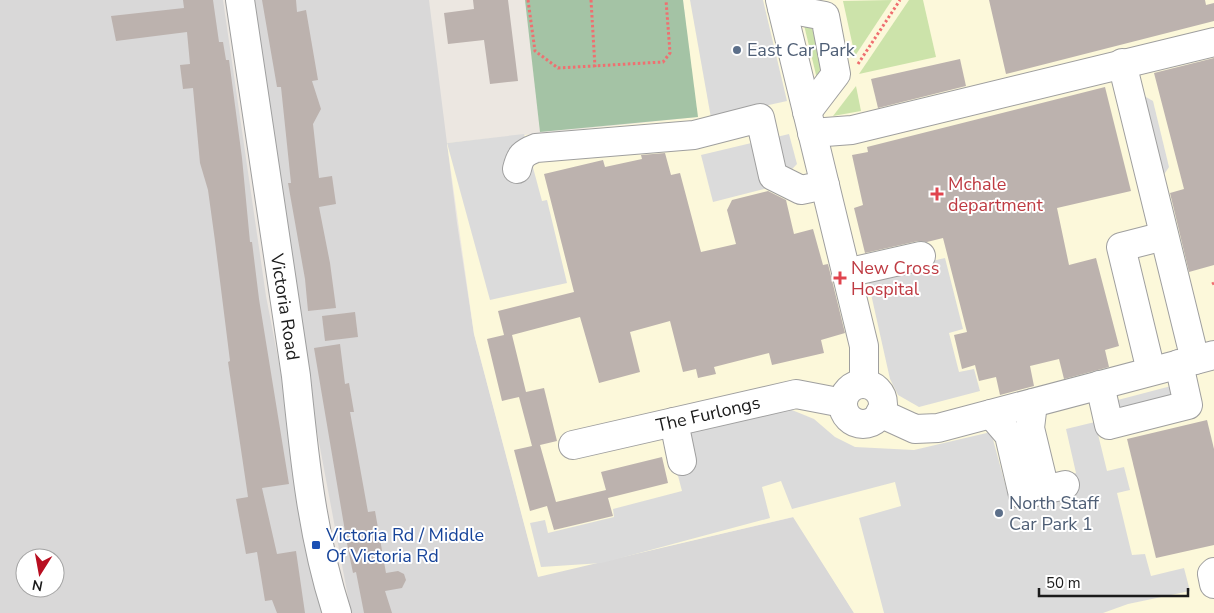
<svg xmlns="http://www.w3.org/2000/svg" width="1214" height="613" font-family="'Nunito Sans',sans-serif">
	<rect width="100%" height="100%" fill="#ece7e1"/>
	<g fill="#d9d8d8" fill-rule="evenodd">
		<path d="M0,0H223L266,296L327,613H0ZM25,558H55V588H25Z"/>
		<polygon points="254,0 429,0 457,223 474,334 538,576 794,517 854,613 351,613 306,373 277,155"/>
	</g>
	<polygon fill="#fcf8da" points="683,0 1214,0 1214,613 854,613 793,517 538,577 474,334 447,143 697,117"/>
	<g fill="#cce3aa">
		<polygon points="892,0 855,56 843,1"/>
		<polygon points="909,0 923,0 936,57 859,74"/>
		<polygon points="810,19 825,81 818,83 803,21"/>
		<polygon points="856,86 861,111 833,116"/>
	</g>
	<polygon fill="#a4c3a5" points="525,0 683,0 698,117 540,132"/>
	<g fill="#dbdbdb">
		<polygon points="690,0 763,0 787,101 711,118"/>
		<polygon points="1137,92 1153,101 1169,167 1159,182"/>
		<polygon points="524,134 542,201 547,200 567,283 490,300 447,143"/>
		<polygon points="789,134 797,164 776,186 713,202 701,155"/>
		<polygon points="945,258 963,329 949,333 959,372 974,369 980,391 919,407 898,395 890,379 867,276"/>
		<polygon points="1175,385 1179,398 1118,414 1114,401"/>
		<polygon points="787,408 814,419 835,437 855,447 914,450 991,432 1007,491 1076,473 1066,429 1095,422 1107,471 1124,467 1130,490 1117,493 1132,555 1145,554 1151,576 1184,568 1190,591 1128,604 1103,613 884,613 859,518 901,506 895,482 792,509 781,481 762,487 770,518 602,563 541,567 530,523 545,520 548,533 614,517 613,509 682,491 668,438"/>
	</g>
	<g fill="#bcb2ae">
		<polygon points="183,0 213,0 219,42 223,42 226,60 229,60 242,158 250,242 252,242 259,299 289,484 262,488 277,554 296,551 305,613 277,613 272,600 265,601 257,552 246,554 236,499 248,497 228,362 230,361 215,241 208,190 200,163 193,88 183,89 180,65 190,64 187,32 116,41 111,16 184,8"/>
		<polygon points="262,0 296,0 297,12 306,10 318,80 312,81 321,109 313,124 319,178 332,176 336,204 319,207 330,263 336,308 308,311 305,279 288,183 291,183 281,87 277,87"/>
		<polygon points="473,0 508,0 518,81 490,84 484,40 448,44 444,13 474,9"/>
		<polygon points="989,0 1205,0 1206,5 1214,3 1214,21 1006,74"/>
		<polygon points="1214,58 1214,265 1189,272 1170,193 1184,189 1154,73"/>
		<polygon points="960,59 966,86 878,108 871,79"/>
		<polygon points="1105,87 1131,191 1057,208 1069,265 1096,258 1119,346 1105,350 1109,367 1064,379 1059,359 1030,366 1034,386 1000,395 996,377 979,381 975,365 962,369 954,335 967,332 943,238 927,242 918,241 865,253 854,208 863,205 852,155 868,152 867,147"/>
		<polygon points="665,153 671,175 680,173 701,252 736,244 727,210 732,200 768,191 786,200 794,234 813,229 823,265 828,264 845,333 821,340 824,353 772,365 769,353 714,367 716,374 698,378 696,369 683,372 670,321 630,332 640,372 599,383 580,317 512,335 526,392 544,388 557,441 540,445 556,502 606,490 601,472 662,457 668,483 608,498 613,516 554,530 547,506 530,511 514,450 532,446 519,397 502,401 487,339 504,335 498,311 574,292 544,174 603,160 605,167 642,159 641,155"/>
		<polygon points="355,312 358,337 325,341 322,316"/>
		<polygon points="340,344 345,384 349,383 354,412 350,412 368,512 375,511 386,573 398,571 404,574 406,580 402,588 385,591 392,613 364,613 356,572 353,573 348,549 314,348"/>
		<polygon points="1207,420 1214,449 1214,545 1156,558 1127,439"/>
	</g>
	<g fill="none" stroke-linecap="round" stroke-linejoin="round">
		<defs>
			<g id="minor">
				<path d="M240,0L296,376C304,454 312,537 337,613"/>
				<polyline points="780,0 864,346 864,384"/>
				<polyline points="782,8 825,16 836,74 807,112"/>
				<polyline points="1122,63 1195,360"/>
				<polyline points="812,133 852,130 1214,42"/>
				<path d="M517,169C520,156 523,153 536,148L694,135L760,118L773,176L801,190L825,185"/>
				<polyline points="846,273 921,256"/>
				<polyline points="1151,371 1121,247 1164,236"/>
				<circle cx="863" cy="404" r="20"/>
				<polyline points="1100,385 1109,425 1188,405 1179,364"/>
				<polyline points="1033,403 1030,428 1045,490"/>
				<polyline points="880,413 915,429 938,428 1214,355"/>
				<polyline points="991,414 1009,435 1023,495 1065,485"/>
				<polyline points="674,422 682,461"/>
				<polyline points="573,445 796,394 843,403"/>
				<polyline points="1214,572 1212,574 1214,584"/>
			</g>
		</defs>
		<use href="#minor" stroke="#9f9f9f" stroke-width="30"/>
		<g stroke="#ef6f70" stroke-width="3" stroke-dasharray="2.5 2.5" stroke-linecap="butt">
			<polyline points="528,0 535,51 558,68 663,62 670,53 666,0"/>
			<polyline points="591,0 595,67"/>
			<polyline points="858,64 900,0"/>
			<polyline points="1212,284 1214,283"/>
		</g>
		<use href="#minor" stroke="#fff" stroke-width="28"/>
	</g>
	<g fill="#5c6f8a" stroke="#fff" stroke-width="2">
		<circle cx="737" cy="50" r="5"/>
		<circle cx="999" cy="513" r="5"/>
	</g>
	<g fill="#e0444e" stroke="#fff" stroke-width="2">
		<path d="M934.5 186.5h5v5h5v5h-5v5h-5v-5h-5v-5h5z"/>
		<path d="M837.5 270.5h5v5h5v5h-5v5h-5v-5h-5v-5h5z"/>
	</g>
	<rect fill="#1a4fb4" stroke="#fff" stroke-width="2" x="311" y="540" width="10" height="10" rx="2.5"/>
	<g text-anchor="middle" stroke-width="4" stroke-linejoin="round" paint-order="stroke">
		<g font-size="18" fill="#4e5e75" stroke="#fff" text-anchor="start">
			<text x="747" y="56">East Car Park</text>
			<text x="1009" y="509">North Staff<tspan x="1009" dy="21">Car Park 1</tspan></text>
		</g>
		<g font-size="18" fill="#be3a42" stroke="#fff" text-anchor="start">
			<text x="948" y="190">Mchale<tspan x="948" dy="21">department</tspan></text>
			<text x="851" y="274">New Cross<tspan x="851" dy="21">Hospital</tspan></text>
		</g>
		<g font-size="18" fill="#1b1b1b" stroke="#fff">
			<text transform="translate(285 307) rotate(81)" y="6">Victoria Road</text>
			<text transform="translate(708 414) rotate(-13)" y="6">The Furlongs</text>
		</g>
		<g font-size="18" fill="#164399" stroke="#fff" text-anchor="start">
			<text x="326" y="541">Victoria Rd / Middle<tspan x="326" dy="21">Of Victoria Rd</tspan></text>
		</g>
	</g>
	<g transform="translate(40 573) rotate(191)"><circle r="24" fill="#ffffff" stroke="#a4a4a4"/>
	<path d="M0-4L9 19L0 12L-9 19Z" fill="#b80e20"/>
	<text y="-8" font-size="14" font-weight="bold" text-anchor="middle" fill="#1b1b1b">N</text>
	</g>
	<path d="M1039 588v8h149v-8" fill="none" stroke="#1b1b1b" stroke-width="2.5"/>
	<text x="1046" y="588" font-size="15" fill="#1b1b1b" stroke="#ffffff" stroke-width="4" paint-order="stroke">50 m</text>
</svg>
